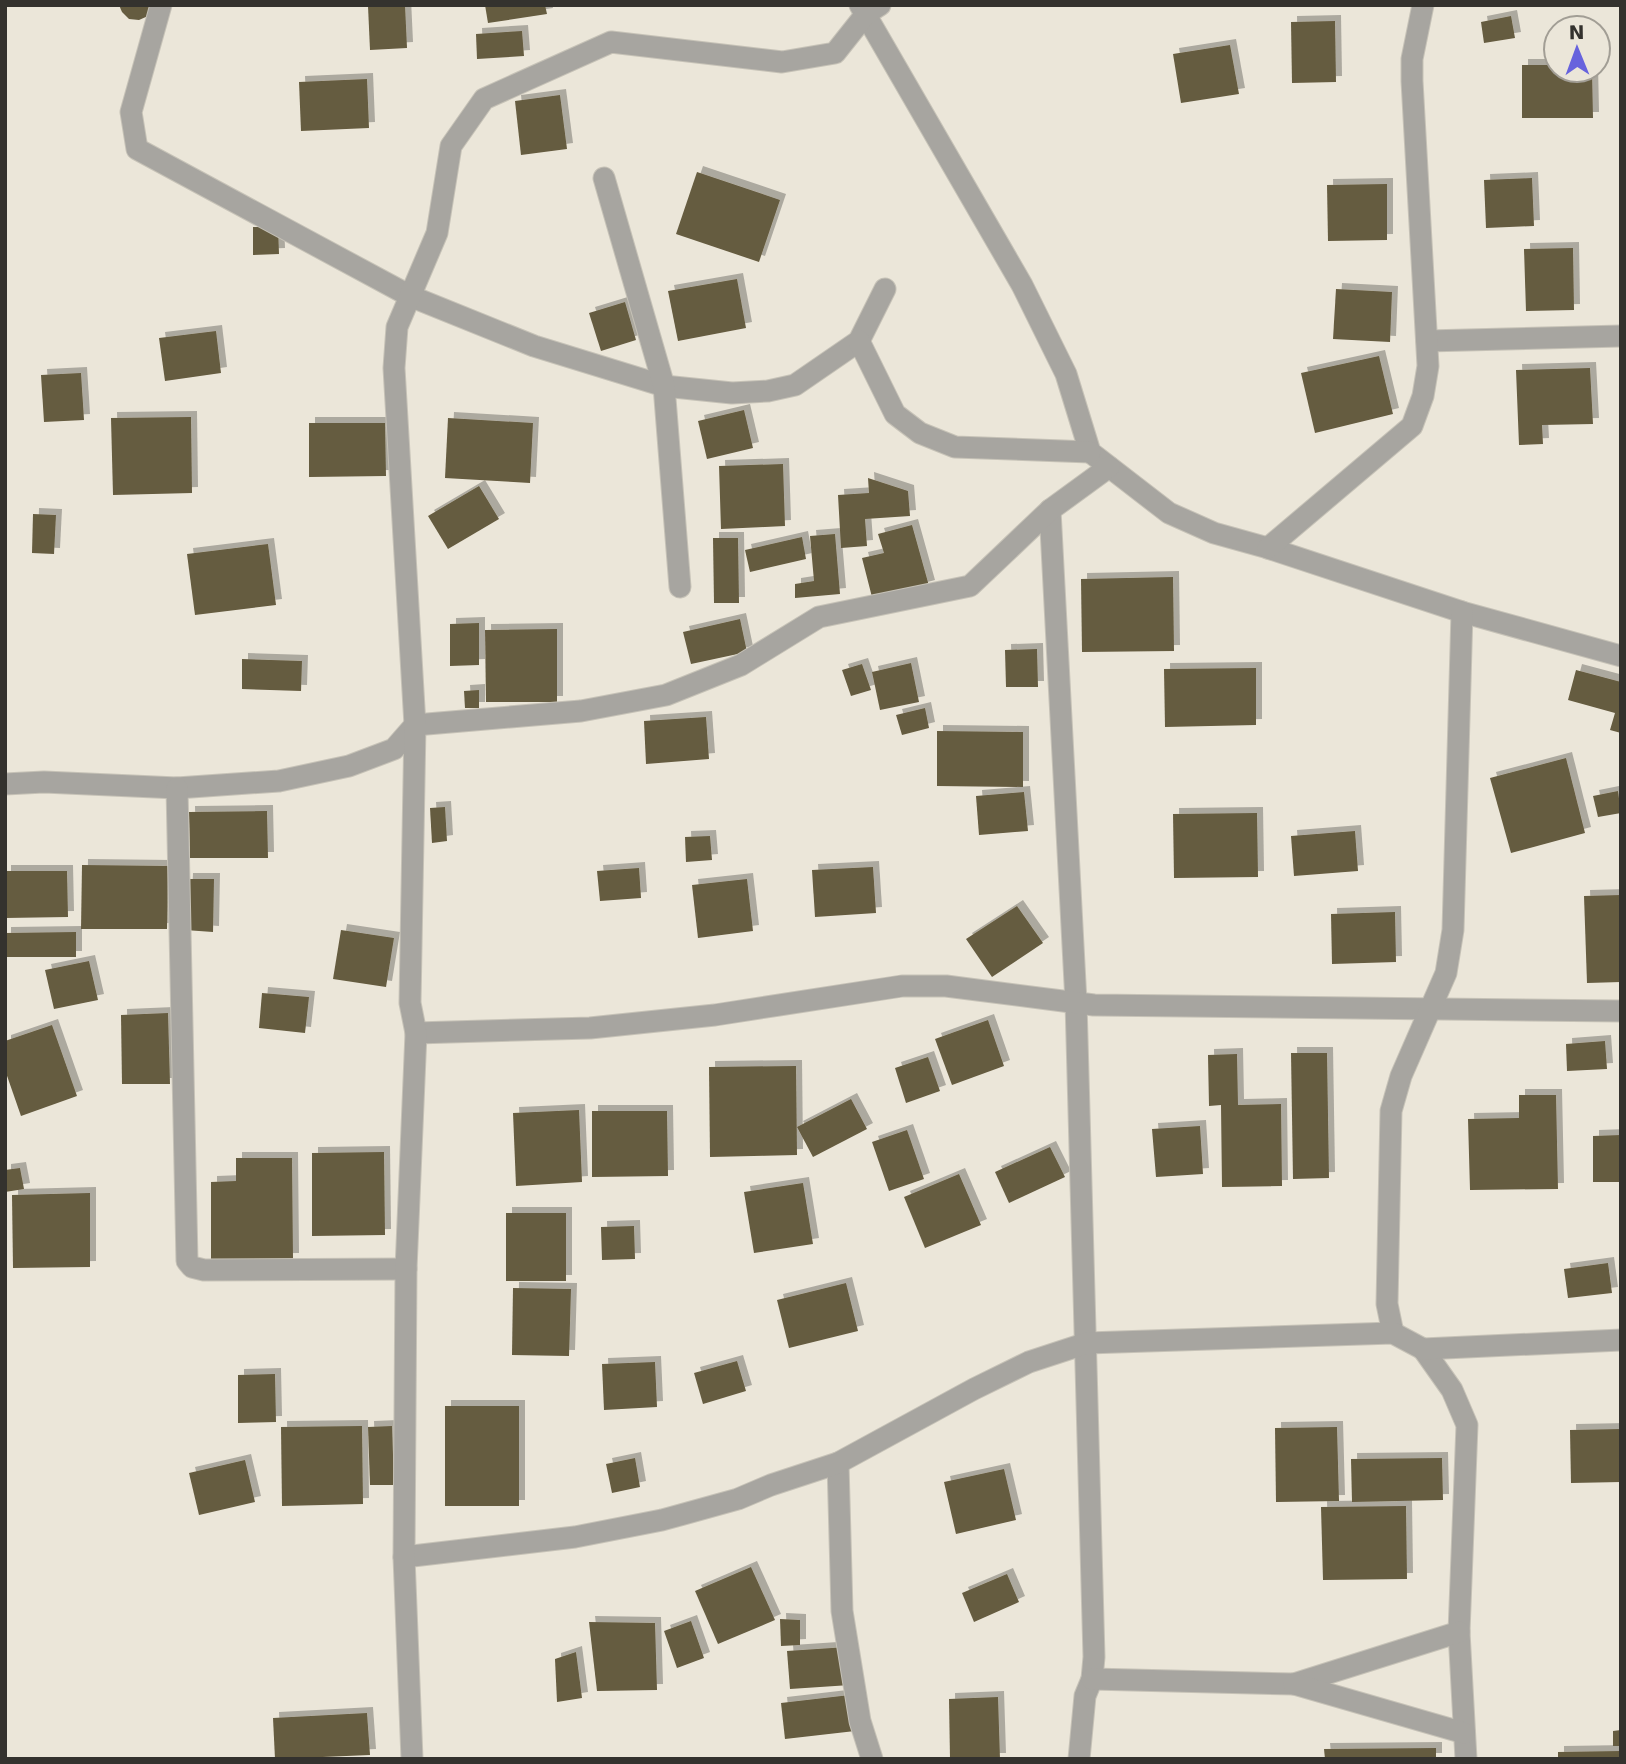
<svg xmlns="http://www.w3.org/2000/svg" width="1626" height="1764" font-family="'DejaVu Sans',sans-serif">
	<defs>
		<filter id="shadow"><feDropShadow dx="6" dy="-6" stdDeviation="0" flood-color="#0004"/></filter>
	</defs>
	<rect width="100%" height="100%" fill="#ebe6d9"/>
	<g fill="#655b3f" filter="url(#shadow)">
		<polygon points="119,5 155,5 148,16 139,20 129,19 122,12"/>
		<polygon points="405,5 407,48 370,50 368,6"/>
		<polygon points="485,5 545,5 547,14 488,23"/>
		<polygon points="1511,16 1515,38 1484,43 1481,22"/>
		<polygon points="1335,21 1336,82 1292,83 1291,22"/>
		<polygon points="522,31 524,56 477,59 476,34"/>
		<polygon points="1230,45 1239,94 1181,103 1173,54"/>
		<polygon points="1522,65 1556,65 1556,70 1592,70 1593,118 1522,118"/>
		<polygon points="367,79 369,128 301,131 299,82"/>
		<polygon points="560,95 567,149 521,155 515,101"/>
		<polygon points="697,172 780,200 759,262 676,234"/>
		<polygon points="1532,178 1534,226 1486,228 1484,180"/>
		<polygon points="1387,184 1387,240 1328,241 1327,185"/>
		<polygon points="253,227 278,227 279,254 253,255"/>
		<polygon points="1573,248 1574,310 1526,311 1524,249"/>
		<polygon points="737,279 746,328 678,341 668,291"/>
		<polygon points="1336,289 1392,292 1390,342 1333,339"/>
		<polygon points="625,302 636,340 601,351 589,313"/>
		<polygon points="216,331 221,373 165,381 159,338"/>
		<polygon points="1379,356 1393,414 1315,433 1301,373"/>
		<polygon points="1590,368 1593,424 1542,425 1543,444 1519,445 1516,370"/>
		<polygon points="81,373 84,420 44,422 41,375"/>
		<polygon points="744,410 753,448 707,459 698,421"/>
		<polygon points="191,417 192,493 113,495 111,418"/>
		<polygon points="448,418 533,423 530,483 445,478"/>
		<polygon points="309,423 385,423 386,476 309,477"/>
		<polygon points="783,464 785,526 721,529 719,466"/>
		<polygon points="868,478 908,491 910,516 865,519 867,546 841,548 838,495 869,493"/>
		<polygon points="479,486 499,519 448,549 428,516"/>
		<polygon points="33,514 56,515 54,554 32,553"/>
		<polygon points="912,525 929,586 873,601 862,558 884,553 878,534"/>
		<polygon points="835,534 840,594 795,598 795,584 814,581 810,536"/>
		<polygon points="802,537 806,559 750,572 745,550"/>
		<polygon points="713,538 738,538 739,603 714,603"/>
		<polygon points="268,544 276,605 195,615 187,554"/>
		<polygon points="1173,577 1174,651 1082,652 1081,579"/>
		<polygon points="740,619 747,652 691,664 683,632"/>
		<polygon points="479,623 479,665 450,666 450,624"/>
		<polygon points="557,629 557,702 486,702 485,630"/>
		<polygon points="1037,649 1038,687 1006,687 1005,650"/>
		<polygon points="242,659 302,661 301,691 242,689"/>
		<polygon points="911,663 919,702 880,710 872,672"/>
		<polygon points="862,664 871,690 851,696 842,670"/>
		<polygon points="1256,668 1256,725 1165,727 1164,669"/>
		<polygon points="1576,670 1621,682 1621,733 1610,730 1615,713 1568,700"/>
		<polygon points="479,690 479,708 465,708 464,691"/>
		<polygon points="925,708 929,728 902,735 896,715"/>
		<polygon points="706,717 709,759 646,764 644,721"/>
		<polygon points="937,731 1023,732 1023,787 937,786"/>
		<polygon points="1566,758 1585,833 1511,853 1490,778"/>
		<polygon points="1618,791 1621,813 1598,817 1593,796"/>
		<polygon points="1024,792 1028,831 979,835 976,796"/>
		<polygon points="445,807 447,841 432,843 430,808"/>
		<polygon points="267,811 268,858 190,858 189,812"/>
		<polygon points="1257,813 1258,877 1174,878 1173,814"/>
		<polygon points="1355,831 1358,871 1294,876 1291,836"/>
		<polygon points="710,836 712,860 686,862 685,837"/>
		<polygon points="82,865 168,866 167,929 81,929"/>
		<polygon points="873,867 876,913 815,917 812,870"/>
		<polygon points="639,868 641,898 600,901 597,871"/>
		<polygon points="5,871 67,871 68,917 5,918"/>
		<polygon points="187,879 214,879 213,932 185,930"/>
		<polygon points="747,879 753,931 698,938 692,885"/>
		<polygon points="1621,895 1621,982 1587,983 1584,896"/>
		<polygon points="1017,906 1043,943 992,977 966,939"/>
		<polygon points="1395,912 1396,962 1332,964 1331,914"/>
		<polygon points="341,930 394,938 386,987 333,979"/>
		<polygon points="76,932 76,957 5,957 5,933"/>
		<polygon points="89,961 98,1000 54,1009 45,970"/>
		<polygon points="262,993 309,997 305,1033 259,1028"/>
		<polygon points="168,1013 170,1084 122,1084 121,1015"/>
		<polygon points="988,1020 1004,1066 952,1085 935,1039"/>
		<polygon points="52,1025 77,1096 21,1116 5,1070 5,1041"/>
		<polygon points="1605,1041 1607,1069 1567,1071 1566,1044"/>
		<polygon points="1291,1053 1327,1053 1329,1178 1293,1179"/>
		<polygon points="1237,1054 1238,1105 1281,1104 1282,1186 1222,1187 1221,1105 1209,1106 1208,1055"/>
		<polygon points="928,1057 940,1091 906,1103 895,1068"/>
		<polygon points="796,1066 797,1155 710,1157 709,1067"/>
		<polygon points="1519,1095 1556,1095 1558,1189 1470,1190 1468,1119 1519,1118"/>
		<polygon points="851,1099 867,1129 813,1157 797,1127"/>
		<polygon points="579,1110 582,1182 516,1186 513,1113"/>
		<polygon points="592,1111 667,1111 668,1176 592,1177"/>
		<polygon points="1200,1126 1203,1174 1156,1177 1152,1129"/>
		<polygon points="907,1130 924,1179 889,1191 872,1142"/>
		<polygon points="1621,1135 1621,1182 1593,1182 1593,1136"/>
		<polygon points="1050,1147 1065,1177 1009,1203 995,1172"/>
		<polygon points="384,1152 385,1235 312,1236 312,1153"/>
		<polygon points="236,1158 292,1158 293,1259 211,1260 211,1182 236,1181"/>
		<polygon points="20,1168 24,1189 5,1192 5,1170"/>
		<polygon points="959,1174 981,1225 925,1248 904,1197"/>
		<polygon points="803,1183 813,1244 754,1253 744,1192"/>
		<polygon points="90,1193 90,1267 13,1268 12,1195"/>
		<rect x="506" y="1213" width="60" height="68"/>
		<polygon points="634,1226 635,1259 602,1260 601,1227"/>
		<polygon points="1608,1263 1612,1293 1568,1298 1564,1269"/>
		<polygon points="846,1283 858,1331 789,1348 777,1300"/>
		<polygon points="513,1288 571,1289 569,1356 512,1355"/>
		<polygon points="737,1361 746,1391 703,1404 694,1373"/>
		<polygon points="655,1362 657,1407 604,1410 602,1364"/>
		<polygon points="275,1374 276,1422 238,1423 238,1375"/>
		<rect x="445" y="1406" width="74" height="100"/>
		<polygon points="362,1426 363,1504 282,1506 281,1427"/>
		<polygon points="392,1426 394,1485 370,1485 368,1427"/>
		<polygon points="1337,1427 1339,1501 1276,1502 1275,1428"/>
		<polygon points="1621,1429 1621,1482 1571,1483 1570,1430"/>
		<polygon points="635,1458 640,1487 612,1493 606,1464"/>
		<polygon points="1442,1458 1443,1500 1352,1502 1351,1459"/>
		<polygon points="245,1460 255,1502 199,1515 189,1473"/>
		<polygon points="1004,1469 1016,1520 956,1534 944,1482"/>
		<polygon points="1406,1506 1407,1579 1323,1580 1321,1507"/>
		<polygon points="751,1567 775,1620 718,1644 695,1591"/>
		<polygon points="1007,1574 1019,1602 974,1622 962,1593"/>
		<polygon points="780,1619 800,1620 800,1645 781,1646"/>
		<polygon points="691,1621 704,1658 677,1668 664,1631"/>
		<polygon points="589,1622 655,1623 657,1690 597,1691"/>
		<polygon points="847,1647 850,1685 790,1689 787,1651"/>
		<polygon points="576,1652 582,1698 557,1702 555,1659"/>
		<polygon points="850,1695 855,1731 785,1739 781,1703"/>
		<polygon points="998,1697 1000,1759 950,1759 949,1699"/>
		<polygon points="367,1713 370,1755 275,1759 273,1718"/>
		<polygon points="1621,1730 1621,1746 1613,1746 1613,1731"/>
		<polygon points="1436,1748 1436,1759 1325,1759 1324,1749"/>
		<polygon points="1621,1751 1621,1759 1558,1759 1558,1752"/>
	</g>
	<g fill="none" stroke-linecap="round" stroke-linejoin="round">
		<defs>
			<g id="street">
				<polyline points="161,5 131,112 137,149 410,296 534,346 664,386 732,393 768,391 795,385 859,341 885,289"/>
				<polyline points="860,5 1022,285 1066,374 1090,452 1169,513 1214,533 1268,548 1462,612 1621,656"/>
				<polyline points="604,178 664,386 680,587"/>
				<polyline points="859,341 895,414 920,433 955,447 1090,452"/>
				<polyline points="1427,341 1621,336"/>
				<polyline points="1050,510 1076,1002 1094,1657 1092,1679 1085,1696 1079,1759"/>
				<polyline points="1268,548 1412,426 1423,396 1428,366 1412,81 1412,59 1423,5"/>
				<polyline points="5,784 44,782 177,788 279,781 349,766 394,749 415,725 581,711 666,695 741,665 819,617 970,586 1050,510 1109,467"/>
				<polyline points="177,788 187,1261 192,1267 204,1270 406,1269"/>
				<polyline points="416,1033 590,1028 715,1015 902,986 946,986 1094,1005 1621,1011"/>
				<polyline points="1393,1333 1387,1304 1391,1111 1401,1076 1446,973 1453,930 1462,612"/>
				<polyline points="1423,1349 1452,1390 1467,1425 1459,1632 1466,1759"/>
				<polyline points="838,1463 842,1611 860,1721 872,1759"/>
				<polyline points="404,1557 575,1537 662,1520 738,1499 771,1485 838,1463 974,1389 1029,1362 1087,1343 1393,1333 1423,1349 1621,1340"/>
				<polyline points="1092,1679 1294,1684 1459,1632"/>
				<polyline points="1294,1684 1464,1733"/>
				<polyline points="412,1759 404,1557 406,1269 416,1033 410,1003 415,725 394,368 397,327 437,233 451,146 484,99 611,42 782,62 835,53 866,14 880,5"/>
			</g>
		</defs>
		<use href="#street" stroke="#c6c2b7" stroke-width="23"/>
		<use href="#street" stroke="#a7a5a0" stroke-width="21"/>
	</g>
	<rect width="1626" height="1764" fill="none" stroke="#34322e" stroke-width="14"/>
	<g transform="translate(1577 49) rotate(359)"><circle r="33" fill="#ebe6d9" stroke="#a29e95" stroke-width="2"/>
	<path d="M0-5L12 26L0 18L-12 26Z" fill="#6763dd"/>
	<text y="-10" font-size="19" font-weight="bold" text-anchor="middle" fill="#34322e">N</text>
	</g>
</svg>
